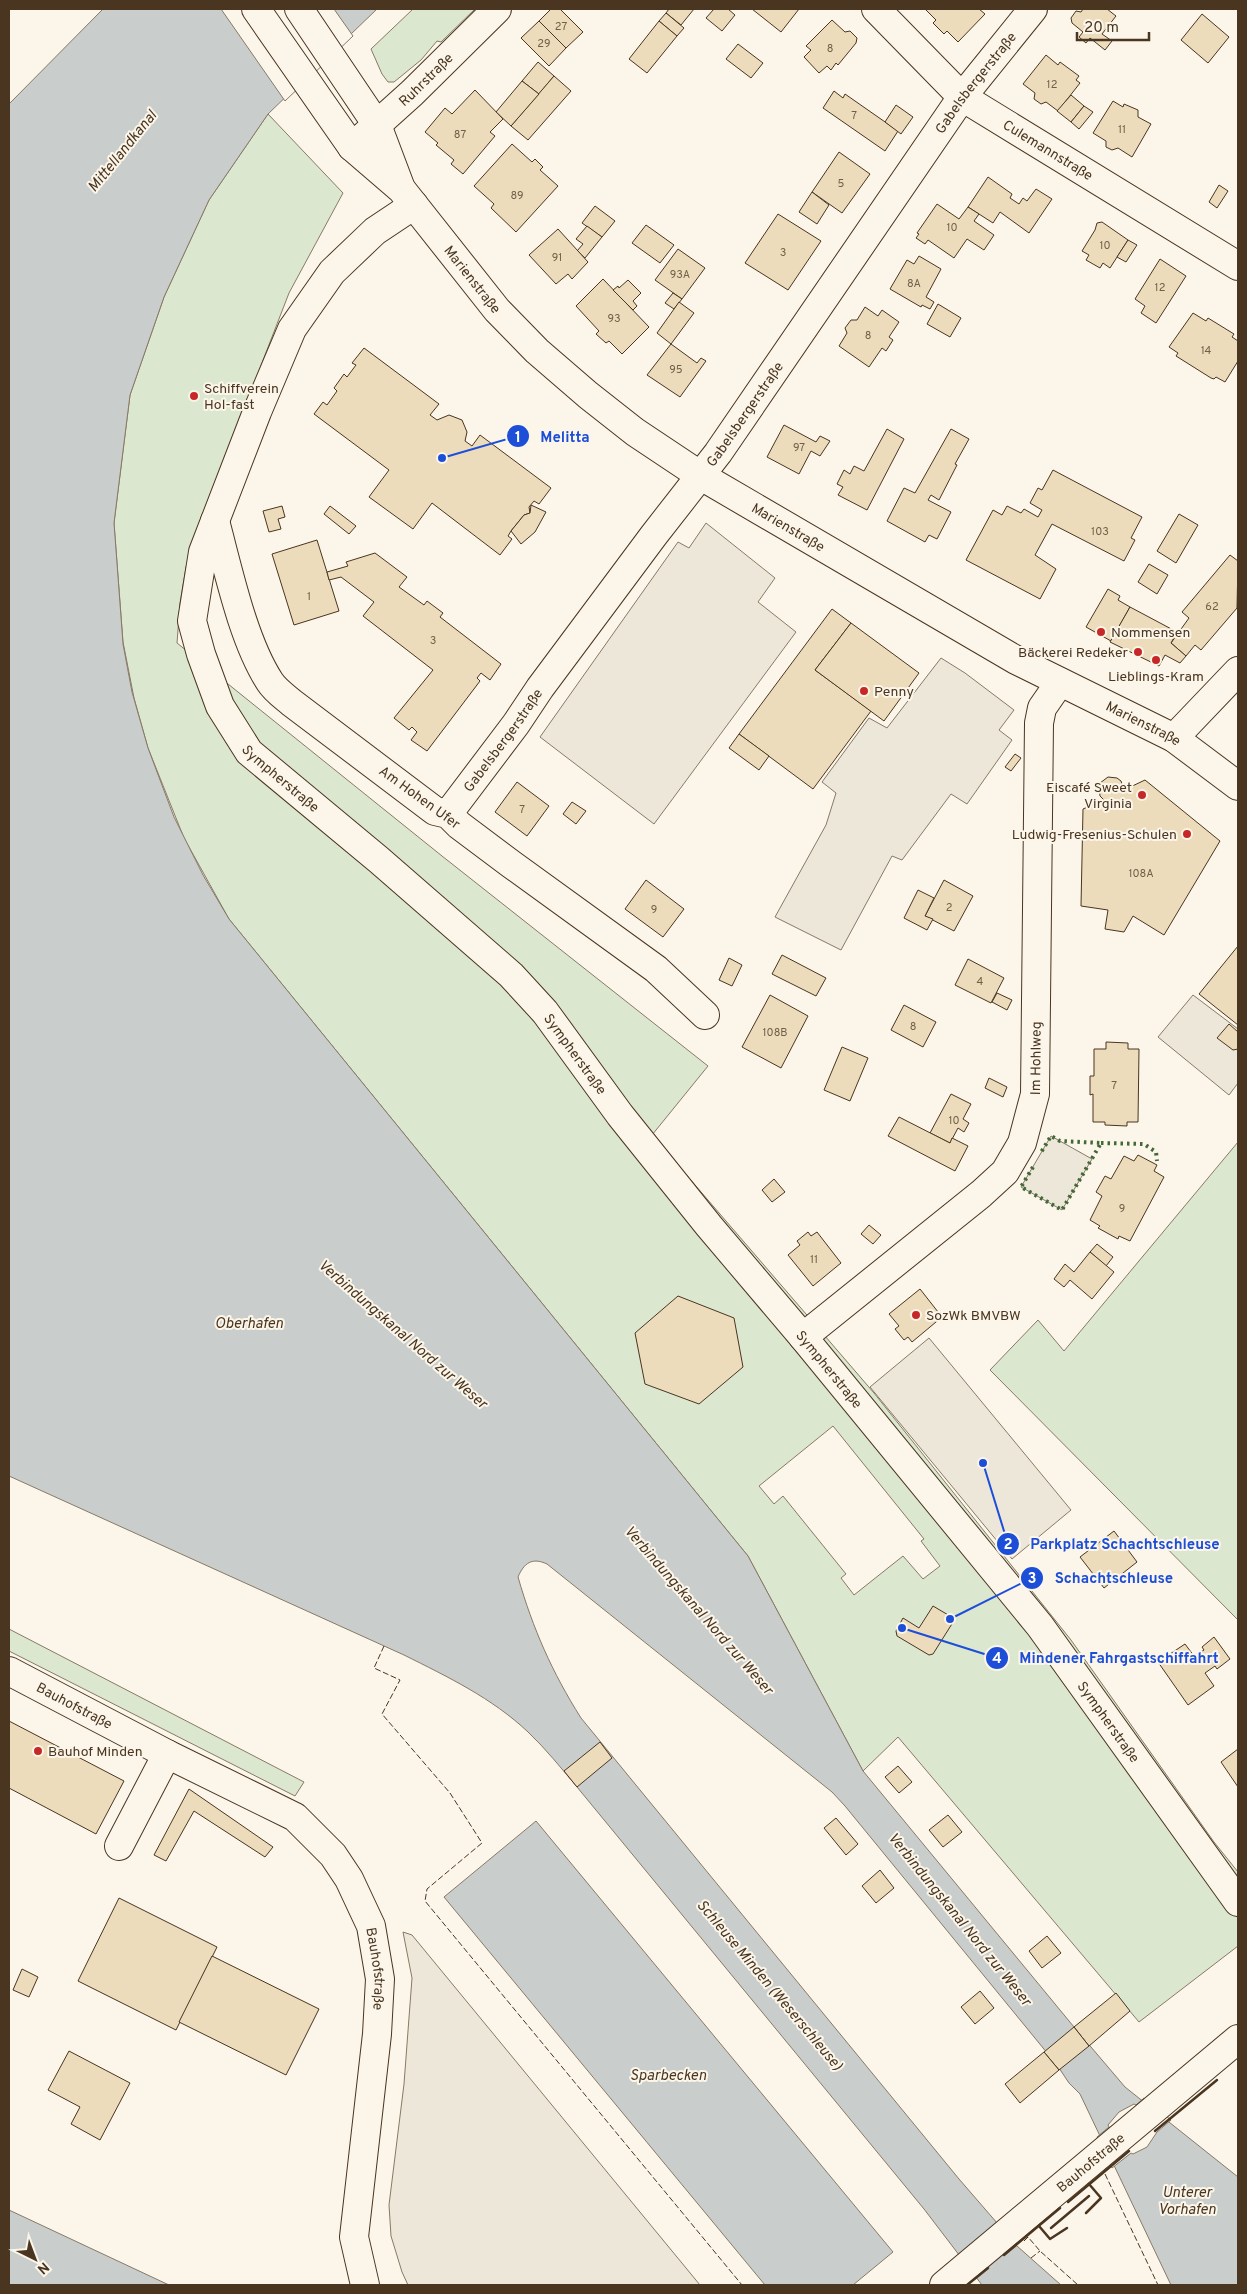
<svg xmlns="http://www.w3.org/2000/svg" width="1247" height="2294" font-family="Overpass,sans-serif">
	<rect width="100%" height="100%" fill="#fbf6e9"/>
	<g fill="#dce7d0" stroke="#887966" fill-rule="evenodd">
		<polygon points="413,9 475,9 441,42 437,41 421,60 394,82 388,82 382,74 371,49"/>
		<path d="M268,114L343,193L289,293L207,505L186,567L180,603L177,643L442,856L708,1066L652,1135L874,1393L1071,1640L1214,1842L1238,1872V1946L1139,2022L898,1737L863,1771L748,1556L229,919L184,838L148,748L134,698L123,642L114,523L130,395L164,297L209,200ZM833,1426L924,1539L921,1541L940,1566L923,1579L903,1556L854,1595L841,1578L846,1574L783,1496L774,1504L759,1486Z"/>
		<polygon points="1238,1142 1238,1620 990,1370 1038,1320 1064,1351"/>
		<polygon points="9,1629 304,1782 295,1796 9,1651"/>
	</g>
	<g fill="#ede7d9" stroke="#887966">
		<polygon points="706,523 775,578 758,602 796,632 654,824 540,737 678,542 689,548"/>
		<polygon points="941,658 965,673 1014,710 999,730 1012,740 967,804 951,794 902,860 892,856 841,950 775,917 826,825 836,793 822,782 869,718 887,728"/>
		<polygon points="1193,995 1238,1029 1238,1083 1229,1095 1158,1037"/>
		<polygon points="1051,1136 1092,1159 1062,1210 1021,1187"/>
		<polygon points="929,1338 1071,1510 1012,1559 870,1387"/>
		<polygon points="403,1932 412,1935 700,2285 408,2285 402,2272 391,2236 389,2205 404,2084 412,1978"/>
	</g>
	<g fill="#c9cecd" stroke="#887966">
		<path d="M103,9H377L268,114L209,200L164,297L130,395L114,523L123,644L132,692L148,748L174,817L203,875L229,919L748,1556L863,1771L1074,2027L1125,2087L1238,2177V2285H1171L1080,2094L1069,2083L1057,2065L845,1806L832,1792L547,1564C532,1557 524,1563 518,1577C533,1629 552,1672 581,1718L959,2179L1017,2246L1061,2285H982L924,2209L577,1787C561,1768 546,1749 528,1732C492,1698 448,1677 404,1655L9,1476V104Z"/>
		<polygon points="536,1821 893,2252 853,2285 765,2285 444,1897"/>
		<polygon points="9,2210 169,2285 9,2285"/>
	</g>
	<g fill="#fbf6e9" stroke="#887966">
		<polygon points="221,9 334,9 353,36 285,101"/>
		<polygon points="1144,2098 1171,2120 1157,2132 1147,2147 1133,2154 1131,2153 1112,2168 1097,2137 1109,2127 1108,2125 1119,2112 1134,2104 1136,2105"/>
	</g>
	<g fill="#ecdcbc" stroke="#4a3520">
		<polygon points="551,9 560,9 583,32 566,48 539,21"/>
		<polygon points="669,9 694,9 681,25 666,13"/>
		<polygon points="714,9 728,9 735,15 722,31 706,18"/>
		<polygon points="752,9 799,9 781,32"/>
		<polygon points="925,9 979,9 985,14 958,42 947,31 944,34 933,23 936,20"/>
		<polygon points="1083,9 1107,9 1116,16 1102,34 1112,41 1105,50 1090,38 1086,43 1079,37 1083,32 1072,23 1071,18 1076,11 1081,12"/>
		<polygon points="666,13 684,28 677,36 659,21"/>
		<polygon points="1202,14 1229,37 1208,63 1181,40"/>
		<polygon points="832,20 845,32 850,31 857,38 856,43 838,65 836,63 831,70 827,66 819,73 804,57 811,50 806,46"/>
		<polygon points="539,21 566,48 549,66 521,38"/>
		<polygon points="659,21 677,36 647,73 629,59"/>
		<polygon points="738,44 763,63 751,78 726,59"/>
		<polygon points="1046,55 1058,65 1060,62 1079,76 1076,80 1080,83 1058,111 1046,102 1041,104 1034,99 1035,93 1023,84"/>
		<polygon points="538,62 554,76 539,94 522,81"/>
		<polygon points="554,76 571,91 528,140 511,126"/>
		<polygon points="522,81 539,94 511,126 496,112"/>
		<polygon points="475,90 503,119 490,132 495,136 463,174 451,164 454,160 436,145 438,143 425,132 445,108 452,114"/>
		<polygon points="834,91 843,98 845,94 898,131 885,151 823,108"/>
		<polygon points="1071,95 1084,106 1071,122 1057,111"/>
		<polygon points="1113,101 1123,107 1124,104 1138,110 1138,117 1151,124 1132,157 1118,148 1112,150 1106,147 1106,141 1093,133"/>
		<polygon points="896,105 913,117 901,134 885,122"/>
		<polygon points="1084,106 1093,112 1079,129 1071,122"/>
		<polygon points="512,144 532,162 535,159 543,167 540,170 558,186 516,232 491,208 494,204 474,186"/>
		<polygon points="839,152 870,174 842,213 812,192"/>
		<polygon points="988,177 1012,194 1010,198 1019,204 1023,198 1027,201 1036,189 1052,199 1029,233 1000,212 993,223 968,207"/>
		<polygon points="1219,185 1228,191 1217,208 1209,202"/>
		<polygon points="812,192 829,205 817,224 799,212"/>
		<polygon points="937,204 959,219 968,207 979,214 974,221 994,235 984,250 967,239 954,258 928,240 925,244 916,238 919,234 917,233"/>
		<polygon points="595,206 615,221 602,237 582,223"/>
		<polygon points="778,214 821,241 788,290 745,263"/>
		<polygon points="1102,222 1128,240 1110,268 1103,263 1100,268 1086,260 1089,255 1082,251 1095,230 1097,223"/>
		<polygon points="646,225 674,245 660,263 632,243"/>
		<polygon points="587,226 602,237 585,258 577,251 583,244 576,239"/>
		<polygon points="558,229 588,262 572,279 568,274 556,284 529,255"/>
		<polygon points="1128,240 1137,245 1126,262 1117,257"/>
		<polygon points="678,249 705,268 682,299 655,280"/>
		<polygon points="919,256 941,269 926,297 934,302 930,309 922,305 921,307 890,289 907,260 914,264"/>
		<polygon points="1160,259 1186,276 1156,323 1141,313 1145,306 1135,299"/>
		<polygon points="603,279 649,327 622,354 609,341 606,343 596,334 599,331 576,306"/>
		<polygon points="628,280 641,293 633,301 637,306 633,310 613,290 618,286 619,288"/>
		<polygon points="673,293 682,299 674,309 665,303"/>
		<polygon points="679,302 694,313 671,344 657,333"/>
		<polygon points="938,304 961,318 950,337 927,324"/>
		<polygon points="865,307 878,316 882,310 899,322 889,337 893,340 886,351 882,348 869,367 839,346 847,333 845,328 851,320 857,320"/>
		<polygon points="1193,313 1206,321 1208,318 1234,334 1232,337 1238,341 1238,361 1225,382 1216,377 1214,379 1211,378 1176,356 1178,353 1169,347"/>
		<polygon points="671,344 697,363 701,358 706,361 680,397 647,375"/>
		<polygon points="364,348 439,404 430,415 437,420 449,415 462,420 467,432 465,441 472,446 480,435 551,488 539,504 534,501 529,507 530,513 524,515 511,531 508,536 512,539 500,555 432,503 413,529 369,497 389,470 314,414 323,402 327,405 337,391 334,388 344,374 347,377 356,365 352,363"/>
		<polygon points="784,425 816,442 820,436 830,441 820,456 811,451 799,474 767,457"/>
		<polygon points="887,429 904,439 867,510 838,495 843,487 837,484 844,470 850,474 854,466 864,471"/>
		<polygon points="951,429 969,439 955,464 957,465 939,500 931,495 928,500 951,512 937,539 929,535 925,542 887,521 904,488 915,493"/>
		<polygon points="1053,470 1142,517 1131,538 1135,540 1124,561 1052,524 1035,555 1056,569 1040,599 966,560 993,510 1002,515 1007,506 1021,513 1024,509 1038,517 1042,510 1030,503 1038,488 1042,490"/>
		<polygon points="531,505 546,512 535,532 521,544 511,531 524,515 530,513"/>
		<polygon points="282,506 285,517 278,519 281,529 269,532 263,511"/>
		<polygon points="330,506 356,526 349,534 324,514"/>
		<polygon points="1179,514 1198,525 1176,563 1157,551"/>
		<polygon points="317,540 339,611 294,625 272,554"/>
		<polygon points="375,553 407,577 399,587 424,605 427,601 443,613 440,617 501,664 490,680 481,673 477,678 480,681 427,751 411,740 417,732 412,727 409,730 394,718 433,670 363,616 374,602 341,577 329,580 327,572 348,566 346,562"/>
		<polygon points="1230,555 1238,561 1237,608 1201,650 1195,645 1186,656 1171,643 1189,618 1182,612"/>
		<polygon points="1149,564 1168,575 1157,594 1138,582"/>
		<polygon points="1108,589 1120,596 1118,600 1130,607 1111,641 1086,627"/>
		<polygon points="1130,607 1177,632 1171,643 1186,656 1180,663 1165,655 1159,666 1110,642"/>
		<polygon points="832,609 851,623 815,670 871,711 813,789 739,734"/>
		<polygon points="851,623 919,673 884,721 815,670"/>
		<polygon points="739,734 769,756 759,770 729,748"/>
		<polygon points="1015,754 1021,758 1011,771 1005,767"/>
		<polygon points="1108,777 1117,778 1121,781 1124,790 1145,780 1220,841 1164,935 1133,916 1124,932 1105,929 1108,910 1081,906 1083,809 1104,800 1100,796 1099,787 1100,783"/>
		<polygon points="517,782 549,806 527,836 495,812"/>
		<polygon points="572,802 586,811 576,824 563,814"/>
		<polygon points="646,880 684,909 663,937 625,909"/>
		<polygon points="944,880 973,896 954,931 925,916"/>
		<polygon points="918,890 934,898 925,916 933,919 927,930 904,918"/>
		<polygon points="1238,946 1238,1025 1199,994"/>
		<polygon points="782,955 826,978 816,996 772,974"/>
		<polygon points="729,958 742,965 732,986 719,980"/>
		<polygon points="968,959 1004,978 991,1003 955,985"/>
		<polygon points="997,993 1012,1000 1007,1010 992,1002"/>
		<polygon points="770,995 808,1016 781,1068 742,1047"/>
		<polygon points="904,1005 936,1022 923,1047 891,1030"/>
		<polygon points="1229,1024 1238,1032 1238,1049 1233,1050 1217,1038"/>
		<polygon points="1106,1042 1128,1043 1128,1049 1139,1049 1138,1122 1127,1122 1127,1126 1105,1125 1105,1122 1093,1122 1093,1094 1090,1095 1090,1076 1094,1076 1094,1049 1106,1049"/>
		<polygon points="842,1047 868,1058 850,1101 824,1090"/>
		<polygon points="989,1078 1007,1087 1003,1097 985,1088"/>
		<polygon points="951,1094 971,1104 963,1119 969,1123 964,1132 958,1128 950,1143 930,1133"/>
		<polygon points="899,1117 950,1143 952,1138 968,1146 955,1171 888,1136"/>
		<polygon points="1138,1155 1157,1165 1154,1171 1164,1177 1130,1241 1119,1236 1118,1239 1098,1228 1100,1226 1090,1220 1102,1196 1096,1192 1105,1176 1111,1179 1124,1156 1134,1161"/>
		<polygon points="774,1179 785,1192 772,1202 762,1190"/>
		<polygon points="869,1225 881,1235 873,1244 861,1234"/>
		<polygon points="808,1232 811,1236 817,1232 841,1263 813,1286 788,1255 800,1245 797,1241"/>
		<polygon points="1097,1244 1113,1257 1106,1266 1090,1252"/>
		<polygon points="1090,1252 1114,1272 1092,1299 1070,1280 1064,1287 1054,1279 1065,1264 1074,1272"/>
		<polygon points="920,1289 942,1317 912,1342 908,1337 904,1340 895,1329 899,1326 889,1314"/>
		<polygon points="678,1296 734,1318 743,1367 699,1404 645,1384 635,1333"/>
		<polygon points="1114,1531 1137,1562 1104,1588 1080,1557"/>
		<polygon points="933,1606 955,1619 933,1654 929,1655 897,1636 896,1631 903,1618 919,1628"/>
		<polygon points="1214,1637 1230,1659 1217,1669 1215,1666 1205,1673 1214,1686 1188,1705 1158,1662 1185,1644 1194,1656 1204,1650 1202,1647"/>
		<polygon points="9,1721 124,1781 96,1834 9,1788"/>
		<polygon points="600,1742 612,1758 577,1787 564,1771"/>
		<polygon points="1238,1749 1238,1787 1221,1762"/>
		<polygon points="898,1766 912,1782 899,1793 885,1777"/>
		<polygon points="189,1789 273,1847 265,1857 194,1811 166,1861 154,1855"/>
		<polygon points="948,1815 962,1832 943,1847 929,1830"/>
		<polygon points="836,1818 858,1844 846,1855 824,1828"/>
		<polygon points="880,1870 894,1888 876,1903 862,1886"/>
		<polygon points="119,1898 217,1947 176,2030 78,1981"/>
		<polygon points="1047,1936 1061,1953 1042,1968 1029,1951"/>
		<polygon points="212,1956 319,2009 286,2075 179,2022"/>
		<polygon points="22,1969 38,1977 29,1997 13,1990"/>
		<polygon points="980,1991 994,2008 975,2024 961,2007"/>
		<polygon points="1116,1993 1130,2011 1089,2046 1074,2027"/>
		<polygon points="1074,2027 1089,2046 1059,2070 1044,2052"/>
		<polygon points="69,2051 130,2083 100,2140 71,2124 80,2107 48,2090"/>
		<polygon points="1044,2052 1059,2070 1020,2103 1005,2084"/>
	</g>
	<g fill="none" stroke-linecap="round" stroke-linejoin="round">
		<defs>
			<g id="minor">
				<path id="s1" d="M876,9L962,97L1238,266"/>
				<path id="s2" d="M352,147L412,93L497,9"/>
				<path id="s3" d="M414,205L375,231L332,272L292,329L257,412L203,552L192,621L201,654L220,706L249,752L379,860L511,975L545,1012L620,1115L709,1226L803,1337L1040,1626L1238,1902"/>
				<path d="M215,521C228,569 243,641 270,682C275,690 285,697 292,703L435,811L448,814L459,825L511,864L656,969L705,1015"/>
				<polyline points="1174,738 1238,671"/>
				<path id="s4" d="M448,814L516,724L540,688L654,535L718,453L962,97L1033,9"/>
				<path id="s5" d="M803,1337L981,1194L1005,1172L1022,1143L1035,1094L1039,723L1042,708L1060,682"/>
				<path id="s6" d="M9,1671L167,1754L295,1817L333,1855L349,1879L371,1926L380,1979L377,2034L354,2237L365,2285"/>
				<polyline points="119,1846 167,1754"/>
				<path id="s7" d="M944,2285L1238,2039"/>
			</g>
			<g id="major">
				<path id="s8" d="M256,9L352,147L402,190L497,310L537,351L588,395L635,432L701,476L1016,660L1174,738L1238,786"/>
				<polyline points="299,9 377,125 400,186"/>
			</g>
		</defs>
		<use href="#minor" stroke="#4a3520" stroke-width="30"/>
		<use href="#major" stroke="#4a3520" stroke-width="30"/>
		<use href="#minor" stroke="#fbf6e9" stroke-width="28"/>
		<use href="#major" stroke="#fbf6e9" stroke-width="28"/>
		<g stroke="#436837" stroke-width="4" stroke-dasharray="2.5 4" stroke-linecap="butt">
			<polyline points="1101,1143 1144,1144 1156,1152 1157,1161"/>
			<polyline points="1033,1167 1021,1187 1062,1210 1101,1143 1060,1141 1051,1136 1040,1154"/>
		</g>
		<g stroke="#4a3520" stroke-width="1" stroke-dasharray="6 2.5" stroke-linecap="butt">
			<polyline points="384,1646 374,1668 400,1680 382,1714 450,1793 482,1843 427,1889 425,1901 742,2285"/>
			<polyline points="1105,2174 1158,2285"/>
			<polyline points="1024,2241 1028,2237 1040,2251 1078,2285"/>
			<polyline points="1031,2258 1040,2251"/>
		</g>
		<g stroke="#4a3520" stroke-width="2.5">
			<polyline points="1155,2131 1217,2080"/>
			<polyline points="1068,2202 1129,2151"/>
			<polyline points="1086,2213 1101,2198 1089,2184"/>
			<polyline points="1039,2226 1050,2239 1067,2228"/>
			<polyline points="1051,2228 1089,2196"/>
			<polyline points="1004,2255 1060,2208"/>
			<polyline points="967,2285 988,2268"/>
		</g>
	</g>
	<g fill="#c62828" stroke="#fbf6e9" stroke-width="2">
		<circle cx="194" cy="396" r="5"/>
		<circle cx="1101" cy="632" r="5"/>
		<circle cx="1138" cy="652" r="5"/>
		<circle cx="1156" cy="660" r="5"/>
		<circle cx="864" cy="691" r="5"/>
		<circle cx="1142" cy="795" r="5"/>
		<circle cx="1187" cy="834" r="5"/>
		<circle cx="916" cy="1315" r="5"/>
		<circle cx="38" cy="1751" r="5"/>
	</g>
	<g text-anchor="middle" stroke-width="4" stroke-linejoin="round" paint-order="stroke">
		<g font-size="11" fill="#725f47">
			<text x="561" y="30">27</text>
			<text x="544" y="47">29</text>
			<text x="830" y="52">8</text>
			<text x="1052" y="88">12</text>
			<text x="854" y="119">7</text>
			<text x="1122" y="133">11</text>
			<text x="460" y="138">87</text>
			<text x="841" y="187">5</text>
			<text x="517" y="199">89</text>
			<text x="952" y="231">10</text>
			<text x="1105" y="249">10</text>
			<text x="783" y="256">3</text>
			<text x="557" y="261">91</text>
			<text x="680" y="278">93A</text>
			<text x="914" y="287">8A</text>
			<text x="1160" y="291">12</text>
			<text x="614" y="322">93</text>
			<text x="868" y="339">8</text>
			<text x="1206" y="354">14</text>
			<text x="676" y="373">95</text>
			<text x="799" y="451">97</text>
			<text x="1100" y="535">103</text>
			<text x="309" y="600">1</text>
			<text x="1212" y="610">62</text>
			<text x="433" y="644">3</text>
			<text x="522" y="813">7</text>
			<text x="1141" y="877">108A</text>
			<text x="949" y="911">2</text>
			<text x="654" y="913">9</text>
			<text x="980" y="985">4</text>
			<text x="913" y="1030">8</text>
			<text x="775" y="1036">108B</text>
			<text x="1114" y="1089">7</text>
			<text x="954" y="1124">10</text>
			<text x="1122" y="1212">9</text>
			<text x="814" y="1263">11</text>
		</g>
		<g font-size="14" fill="#4a3520" stroke="#fbf6e9">
			<text dy="5" stroke="none"><textPath href="#s2" startOffset="100">Ruhrstraße</textPath></text>
			<text dy="5" stroke="none"><textPath href="#s4" startOffset="902">Gabelsbergerstraße</textPath></text>
			<text dy="5" stroke="none"><textPath href="#s1" startOffset="224">Culemannstraße</textPath></text>
			<text dy="5" stroke="none"><textPath href="#s8" startOffset="348">Marienstraße</textPath></text>
			<text dy="5" stroke="none"><textPath href="#s4" startOffset="498">Gabelsbergerstraße</textPath></text>
			<text dy="5" stroke="none"><textPath href="#s8" startOffset="752">Marienstraße</textPath></text>
			<text dy="5" stroke="none"><textPath href="#s8" startOffset="1158">Marienstraße</textPath></text>
			<text dy="5" stroke="none"><textPath href="#s4" startOffset="92">Gabelsbergerstraße</textPath></text>
			<text dy="5" stroke="none"><textPath href="#s3" startOffset="671">Sympherstraße</textPath></text>
			<text transform="translate(420 797) rotate(36)" y="5">Am Hohen Ufer</text>
			<text dy="5" stroke="none"><textPath href="#s3" startOffset="1076">Sympherstraße</textPath></text>
			<text dy="5" stroke="none"><textPath href="#s5" startOffset="381">Im Hohlweg</textPath></text>
			<text dy="5" stroke="none"><textPath href="#s3" startOffset="1481">Sympherstraße</textPath></text>
			<text dy="5" stroke="none"><textPath href="#s6" startOffset="74">Bauhofstraße</textPath></text>
			<text dy="5" stroke="none"><textPath href="#s3" startOffset="1931">Sympherstraße</textPath></text>
			<text dy="5" stroke="none"><textPath href="#s6" startOffset="499">Bauhofstraße</textPath></text>
			<text dy="5" stroke="none"><textPath href="#s7" startOffset="191">Bauhofstraße</textPath></text>
		</g>
		<g font-size="14" fill="#4a3520" stroke="#fbf6e9" text-anchor="start">
			<text x="204" y="393">Schiffverein<tspan x="204" dy="16">Hol-fast</tspan></text>
			<text x="1111" y="637">Nommensen</text>
			<text x="1128" y="657" text-anchor="end">Bäckerei Redeker</text>
			<text x="1156" y="681" text-anchor="middle">Lieblings-Kram</text>
			<text x="874" y="696">Penny</text>
			<text x="1132" y="792" text-anchor="end">Eiscafé Sweet<tspan x="1132" dy="16">Virginia</tspan></text>
			<text x="1177" y="839" text-anchor="end">Ludwig-Fresenius-Schulen</text>
			<text x="926" y="1320">SozWk BMVBW</text>
			<text x="48" y="1756">Bauhof Minden</text>
		</g>
		<g font-size="15" font-style="italic" fill="#4a3520" stroke="#fbf6e9">
			<text transform="translate(122 151) rotate(-51)" y="5">Mittellandkanal</text>
			<text x="249" y="1328">Oberhafen</text>
			<text transform="translate(403 1334) rotate(41)" y="5">Verbindungskanal Nord zur Weser</text>
			<text transform="translate(699 1610) rotate(49)" y="5">Verbindungskanal Nord zur Weser</text>
			<text transform="translate(960 1919) rotate(51)" y="5">Verbindungskanal Nord zur Weser</text>
			<text transform="translate(770 1985) rotate(50)" y="5">Schleuse Minden (Weserschleuse)</text>
			<text x="668" y="2080">Sparbecken</text>
			<text x="1187" y="2197">Unterer<tspan x="1187" dy="17">Vorhafen</tspan></text>
		</g>
	</g>
	<path fill="none" stroke="#1d4ed8" stroke-width="2" d="M442 458L518 436M983 1463L1008 1544M950 1619L1032 1578M902 1628L997 1658"/>
	<g fill="#1d4ed8" stroke="#fbf6e9" stroke-width="2">
		<circle cx="442" cy="458" r="5"/>
		<circle cx="983" cy="1463" r="5"/>
		<circle cx="950" cy="1619" r="5"/>
		<circle cx="902" cy="1628" r="5"/>
		<circle cx="518" cy="436" r="12"/>
		<circle cx="1008" cy="1544" r="12"/>
		<circle cx="1032" cy="1578" r="12"/>
		<circle cx="997" cy="1658" r="12"/>
	</g>
	<g font-size="15" text-anchor="middle" font-weight="bold" fill="#fff">
		<text x="518" y="442">1</text>
		<text x="1008" y="1549">2</text>
		<text x="1032" y="1583">3</text>
		<text x="997" y="1663">4</text>
	</g>
	<g font-size="15" text-anchor="middle" font-weight="bold" fill="#1d4ed8" stroke="#fbf6e9" stroke-width="4" stroke-linejoin="round" paint-order="stroke">
		<text x="565" y="442">Melitta</text>
		<text x="1125" y="1549">Parkplatz Schachtschleuse</text>
		<text x="1114" y="1583">Schachtschleuse</text>
		<text x="1119" y="1663">Mindener Fahrgastschiffahrt</text>
	</g>
	<rect width="1247" height="2294" fill="none" stroke="#4a3520" stroke-width="20"/>
	<g transform="translate(35 2259) rotate(138)" stroke="#fbf6e9" stroke-width="4" paint-order="stroke">
	<path d="M0-4L9 19L0 12L-9 19Z" fill="#4a3520"/>
	<text y="-8" font-size="14" font-weight="bold" text-anchor="middle" fill="#4a3520">N</text>
	</g>
	<path d="M1077 32v8h72v-8" fill="none" stroke="#4a3520" stroke-width="2.5"/>
	<text x="1084" y="32" font-size="15" fill="#4a3520" stroke="#fbf6e9" stroke-width="4" paint-order="stroke">20 m</text>
</svg>
